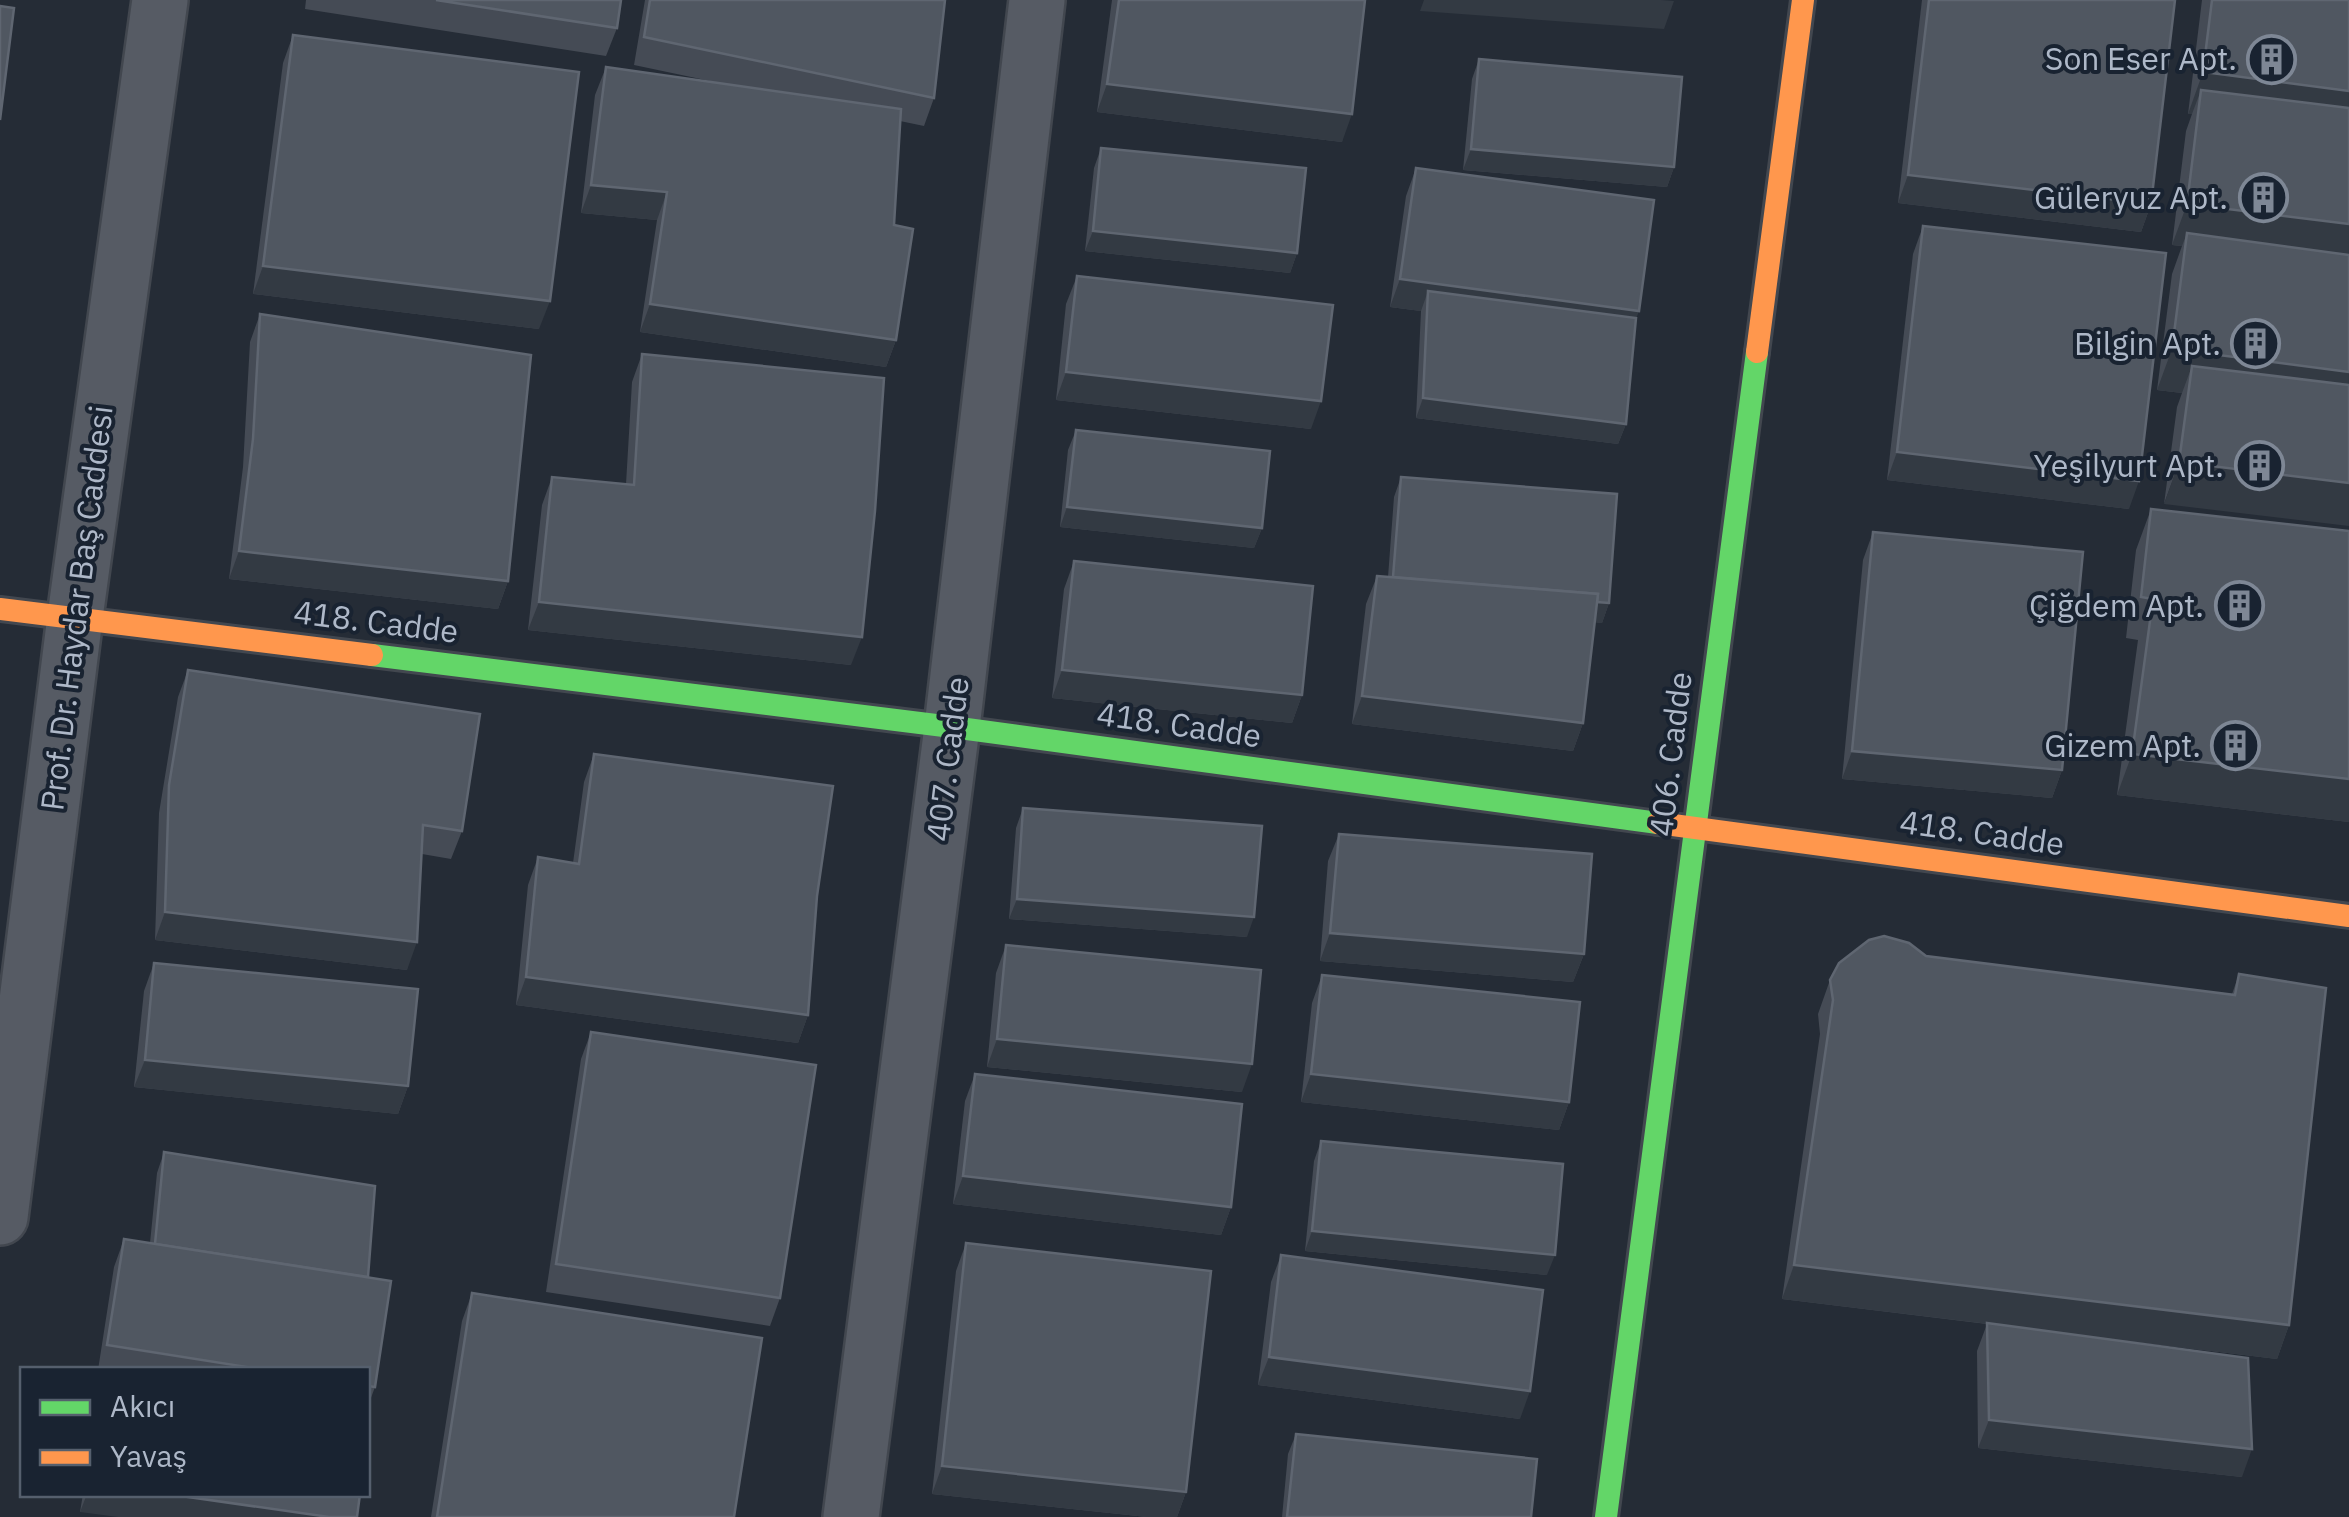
<svg xmlns="http://www.w3.org/2000/svg" width="2349" height="1517" font-family="'IBM Plex Sans',sans-serif">
	<rect width="100%" height="100%" fill="#252c36"/>
	<g fill="none" stroke-linecap="round" stroke-linejoin="round">
		<defs>
			<g id="street">
				<polyline points="0,1217 75,617 160,0"/>
				<polyline points="851,1517 952,727 1037,0"/>
			</g>
			<g id="fast">
				<polyline points="372,655 952,727 1658,823"/>
				<polyline points="1606,1517 1757,352"/>
			</g>
			<g id="slow">
				<polyline points="1757,352 1803,0"/>
				<polyline points="0,609 372,655"/>
				<polyline points="1658,823 2349,916"/>
			</g>
		</defs>
		<use href="#street" stroke="#42474f" stroke-width="60"/>
		<use href="#fast" stroke="#42474f" stroke-width="28"/>
		<use href="#slow" stroke="#42474f" stroke-width="28"/>
		<use href="#street" stroke="#565b64" stroke-width="55"/>
		<use href="#fast" stroke="#63d668" stroke-width="22"/>
		<use href="#slow" stroke="#ff974d" stroke-width="22"/>
	</g>
	<g fill="#454b55">
		<polygon points="306,0 621,0 617,28 606,56 305,9"/>
		<polygon points="645,0 945,0 934,98 924,126 900,121 894,225 896,340 886,367 640,332 657,220 581,213 595,95 606,67 729,85 634,65"/>
		<polygon points="1112,0 1365,0 1342,142 1097,112"/>
		<polygon points="1922,0 2175,0 2151,204 2141,232 1898,203"/>
		<polygon points="2202,0 2349,0 2164,504 2177,407 2182,393 2157,390 2172,274 2182,246 2172,245 2186,131 2192,114 2188,114"/>
		<polygon points="293,35 539,329 253,294 283,63"/>
		<polygon points="1479,59 1674,167 1667,187 1463,170 1472,79"/>
		<polygon points="1101,148 1297,253 1290,273 1085,251 1094,168"/>
		<polygon points="1416,168 1636,318 1626,424 1618,444 1416,418 1421,311 1390,307 1406,196"/>
		<polygon points="1923,226 2129,509 1887,480 1913,254"/>
		<polygon points="1077,276 1311,429 1056,400 1066,304"/>
		<polygon points="260,314 508,581 498,609 229,579 243,467 250,342"/>
		<polygon points="642,354 851,665 528,630 542,505 552,477 626,484 632,382"/>
		<polygon points="1076,430 1262,528 1254,548 1060,527 1068,450"/>
		<polygon points="1401,477 1609,603 1602,623 1595,622 1583,723 1573,751 1352,724 1366,604 1377,576 1388,577 1394,497"/>
		<polygon points="2151,509 2349,531 2349,822 2117,795 2138,640 2126,638 2136,550"/>
		<polygon points="1873,532 2062,770 2052,798 1842,779 1863,560"/>
		<polygon points="1074,561 1302,695 1292,723 1052,698 1064,589"/>
		<polygon points="188,670 462,831 451,859 422,854 407,970 155,940 159,813 178,697"/>
		<polygon points="594,754 817,896 808,1015 798,1043 516,1005 528,885 538,857 573,863 584,782"/>
		<polygon points="1023,808 1247,937 1009,919 1016,828"/>
		<polygon points="1339,834 1584,954 1573,982 1320,961 1328,861"/>
		<polygon points="1006,945 1242,1092 987,1067 996,973"/>
		<polygon points="1926,956 2232,994 2239,974 2289,1325 2277,1359 2071,1334 2242,1477 1978,1448 1977,1351 1987,1324 1782,1299 1820,1034 1818,1014 1830,980"/>
		<polygon points="154,963 408,1086 398,1114 134,1087 144,991"/>
		<polygon points="1322,975 1569,1102 1559,1130 1301,1102 1312,1003"/>
		<polygon points="591,1032 780,1298 770,1326 546,1292 581,1059"/>
		<polygon points="975,1074 1231,1207 1221,1235 953,1204 965,1101"/>
		<polygon points="1321,1141 1547,1275 1305,1251 1314,1161"/>
		<polygon points="164,1152 368,1277 375,1387 368,1406 368,1370 98,1370 114,1267 124,1239 150,1243 157,1173"/>
		<polygon points="966,1243 1186,1492 1177,1517 1147,1517 932,1494 956,1271"/>
		<polygon points="1281,1255 1520,1419 1258,1385 1271,1282"/>
		<polygon points="472,1293 734,1517 431,1517 462,1321"/>
		<polygon points="1296,1434 1531,1517 1282,1517 1288,1454"/>
		<polygon points="83,1494 360,1494 80,1512"/>
	</g>
	<g fill="#333a43">
		<polygon points="1424,0 1661,0 1674,1 1664,29 1420,11"/>
		<polygon points="2203,72 2349,91 2349,134 2201,90 2192,114 2188,114"/>
		<polygon points="1107,84 1352,114 1342,142 1097,112"/>
		<polygon points="1471,149 1674,167 1667,187 1463,170"/>
		<polygon points="1908,175 2151,204 2141,232 1898,203"/>
		<polygon points="591,185 667,192 657,220 581,213"/>
		<polygon points="2187,204 2349,224 2349,267 2187,233 2182,246 2172,245"/>
		<polygon points="1093,231 1297,253 1290,273 1085,251"/>
		<polygon points="263,266 550,301 539,329 253,294"/>
		<polygon points="1400,279 1639,311 1629,338 1428,291 1421,311 1390,307"/>
		<polygon points="650,304 896,340 886,367 640,332"/>
		<polygon points="2172,349 2349,372 2349,415 2192,366 2182,393 2157,390"/>
		<polygon points="1066,372 1321,401 1311,429 1056,400"/>
		<polygon points="1423,398 1626,424 1618,444 1416,418"/>
		<polygon points="1897,452 2139,481 2129,509 1887,480"/>
		<polygon points="2179,462 2349,483 2349,526 2164,504"/>
		<polygon points="1067,507 1262,528 1254,548 1060,527"/>
		<polygon points="239,551 508,581 498,609 229,579"/>
		<polygon points="1393,585 1609,603 1602,623 1385,605"/>
		<polygon points="539,602 862,637 851,665 528,630"/>
		<polygon points="1062,670 1302,695 1292,723 1052,698"/>
		<polygon points="1362,696 1583,723 1573,751 1352,724"/>
		<polygon points="1852,751 2062,770 2052,798 1842,779"/>
		<polygon points="2132,754 2349,779 2349,822 2117,795"/>
		<polygon points="1017,899 1254,917 1247,937 1009,919"/>
		<polygon points="165,912 417,942 407,970 155,940"/>
		<polygon points="1330,933 1584,954 1573,982 1320,961"/>
		<polygon points="526,977 808,1015 798,1043 516,1005"/>
		<polygon points="997,1039 1252,1064 1242,1092 987,1067"/>
		<polygon points="145,1060 408,1086 398,1114 134,1087"/>
		<polygon points="1311,1074 1569,1102 1559,1130 1301,1102"/>
		<polygon points="963,1176 1231,1207 1221,1235 953,1204"/>
		<polygon points="1312,1231 1555,1255 1547,1275 1305,1251"/>
		<polygon points="1794,1265 2289,1325 2277,1359 1782,1299"/>
		<polygon points="1269,1357 1530,1391 1520,1419 1258,1385"/>
		<polygon points="1989,1420 2252,1449 2242,1477 1978,1448"/>
		<polygon points="942,1466 1186,1492 1177,1517 1147,1517 932,1494"/>
		<polygon points="87,1494 167,1494 329,1517 118,1517 80,1512"/>
	</g>
	<g fill="#505761" stroke="#5f6671" stroke-width="2.5">
		<polygon points="436,0 621,0 617,28"/>
		<polygon points="650,0 945,0 934,98 644,37"/>
		<polygon points="1119,0 1365,0 1352,114 1107,84"/>
		<polygon points="1929,0 2175,0 2151,204 1908,175"/>
		<polygon points="2212,0 2349,0 2349,91 2203,72"/>
		<polygon points="0,6 14,8 0,120"/>
		<polygon points="293,35 579,72 550,301 263,266"/>
		<polygon points="1479,59 1682,77 1674,167 1471,149"/>
		<polygon points="606,67 901,109 894,225 913,229 896,340 650,304 667,192 591,185"/>
		<polygon points="2201,90 2349,108 2349,224 2187,204"/>
		<polygon points="1101,148 1306,168 1297,253 1093,231"/>
		<polygon points="1416,168 1654,200 1639,311 1400,279"/>
		<polygon points="1923,226 2166,253 2139,481 1897,452"/>
		<polygon points="2187,233 2349,255 2349,372 2172,349"/>
		<polygon points="1077,276 1333,305 1321,401 1066,372"/>
		<polygon points="1428,291 1636,318 1626,424 1423,398"/>
		<polygon points="260,314 531,355 508,581 239,551 253,439"/>
		<polygon points="642,354 884,378 875,511 862,637 539,602 552,477 634,485"/>
		<polygon points="2192,366 2349,385 2349,483 2179,462"/>
		<polygon points="1076,430 1270,451 1262,528 1067,507"/>
		<polygon points="1401,477 1617,494 1609,603 1597,602 1598,594 1393,577"/>
		<polygon points="2151,509 2349,531 2349,779 2132,754 2153,599 2141,597"/>
		<polygon points="1873,532 2083,552 2062,770 1852,751"/>
		<polygon points="1074,561 1313,586 1302,695 1062,670"/>
		<polygon points="1377,576 1598,594 1583,723 1362,696"/>
		<polygon points="188,670 480,714 462,831 423,825 417,942 165,912 169,785"/>
		<polygon points="594,754 833,786 817,896 808,1015 526,977 538,857 579,864"/>
		<polygon points="1023,808 1262,826 1254,917 1017,899"/>
		<polygon points="1339,834 1592,854 1584,954 1330,933"/>
		<polygon points="1884,936 1909,943 1926,956 2235,995 2239,974 2326,988 2289,1325 1794,1265 1833,1000 1830,980 1839,963 1869,940"/>
		<polygon points="1006,945 1261,970 1252,1064 997,1039"/>
		<polygon points="154,963 418,989 408,1086 145,1060"/>
		<polygon points="1322,975 1580,1002 1569,1102 1311,1074"/>
		<polygon points="591,1032 816,1065 780,1298 556,1264"/>
		<polygon points="975,1074 1242,1104 1231,1207 963,1176"/>
		<polygon points="1321,1141 1563,1164 1555,1255 1312,1231"/>
		<polygon points="164,1152 375,1186 368,1277 155,1244"/>
		<polygon points="124,1239 391,1281 375,1387 368,1386 368,1370 265,1370 107,1345"/>
		<polygon points="966,1243 1211,1271 1186,1492 942,1466"/>
		<polygon points="1281,1255 1543,1290 1530,1391 1269,1357"/>
		<polygon points="472,1293 762,1338 734,1517 437,1517"/>
		<polygon points="1987,1323 2248,1358 2252,1449 1989,1420"/>
		<polygon points="1296,1434 1537,1459 1531,1517 1287,1517"/>
		<polygon points="167,1494 360,1494 357,1517 329,1517"/>
	</g>
	<defs>
		<symbol id="building-ring" viewBox="-11 -11 22 22"><circle r="9.5" fill="#192331" stroke="#7e8795" stroke-width="1.5"/><path d="M-4-6H4V6H1V3H-1V6H-4ZM-2.5-4.3h1.7v1.8h-1.7ZM.8-4.3h1.7v1.8H.8ZM-2.5-1h1.7V.8h-1.7ZM.8-1h1.7V.8H.8Z" fill="#7e8795"/></symbol>
	</defs>
	<g fill-rule="evenodd">
		<use href="#building-ring" x="2244" y="32" width="55" height="55"/>
		<use href="#building-ring" x="2236" y="170" width="55" height="55"/>
		<use href="#building-ring" x="2228" y="316" width="55" height="55"/>
		<use href="#building-ring" x="2232" y="438" width="55" height="55"/>
		<use href="#building-ring" x="2212" y="578" width="55" height="55"/>
		<use href="#building-ring" x="2208" y="718" width="55" height="55"/>
	</g>
	<g text-anchor="middle" stroke-width="8" stroke-linejoin="round" paint-order="stroke">
		<g font-size="32" fill="#aeb8c8" stroke="#192331" text-anchor="end">
			<text x="2237" y="70">Son Eser Apt.</text>
			<text x="2228" y="209">Güleryuz Apt.</text>
			<text x="2221" y="355">Bilgin Apt.</text>
			<text x="2224" y="477">Yeşilyurt Apt.</text>
			<text x="2204" y="617">Çiğdem Apt.</text>
			<text x="2201" y="757">Gizem Apt.</text>
		</g>
		<g font-size="32" fill="#aeb8c8" stroke="#192331">
			<text transform="translate(77 608) rotate(-83)" y="11">Prof. Dr. Haydar Baş Caddesi</text>
			<text transform="translate(376 622) rotate(7)" y="11">418. Cadde</text>
			<text transform="translate(1179 725) rotate(8)" y="11">418. Cadde</text>
			<text transform="translate(1671 754) rotate(-83)" y="11">406. Cadde</text>
			<text transform="translate(948 759) rotate(-83)" y="11">407. Cadde</text>
			<text transform="translate(1982 833) rotate(8)" y="11">418. Cadde</text>
		</g>
	</g>
	<rect x="20" y="1367" width="350" height="130" fill="#192331" stroke="#555f6d" stroke-width="2.5"/>
	<rect x="40" y="1400" width="50" height="15" fill="#63d668" stroke="#555f6d" stroke-width="2.5"/>
	<text x="110" y="1417" font-size="30" fill="#aeb8c8">Akıcı</text>
	<rect x="40" y="1450" width="50" height="15" fill="#ff974d" stroke="#555f6d" stroke-width="2.5"/>
	<text x="110" y="1467" font-size="30" fill="#aeb8c8">Yavaş</text>
</svg>
